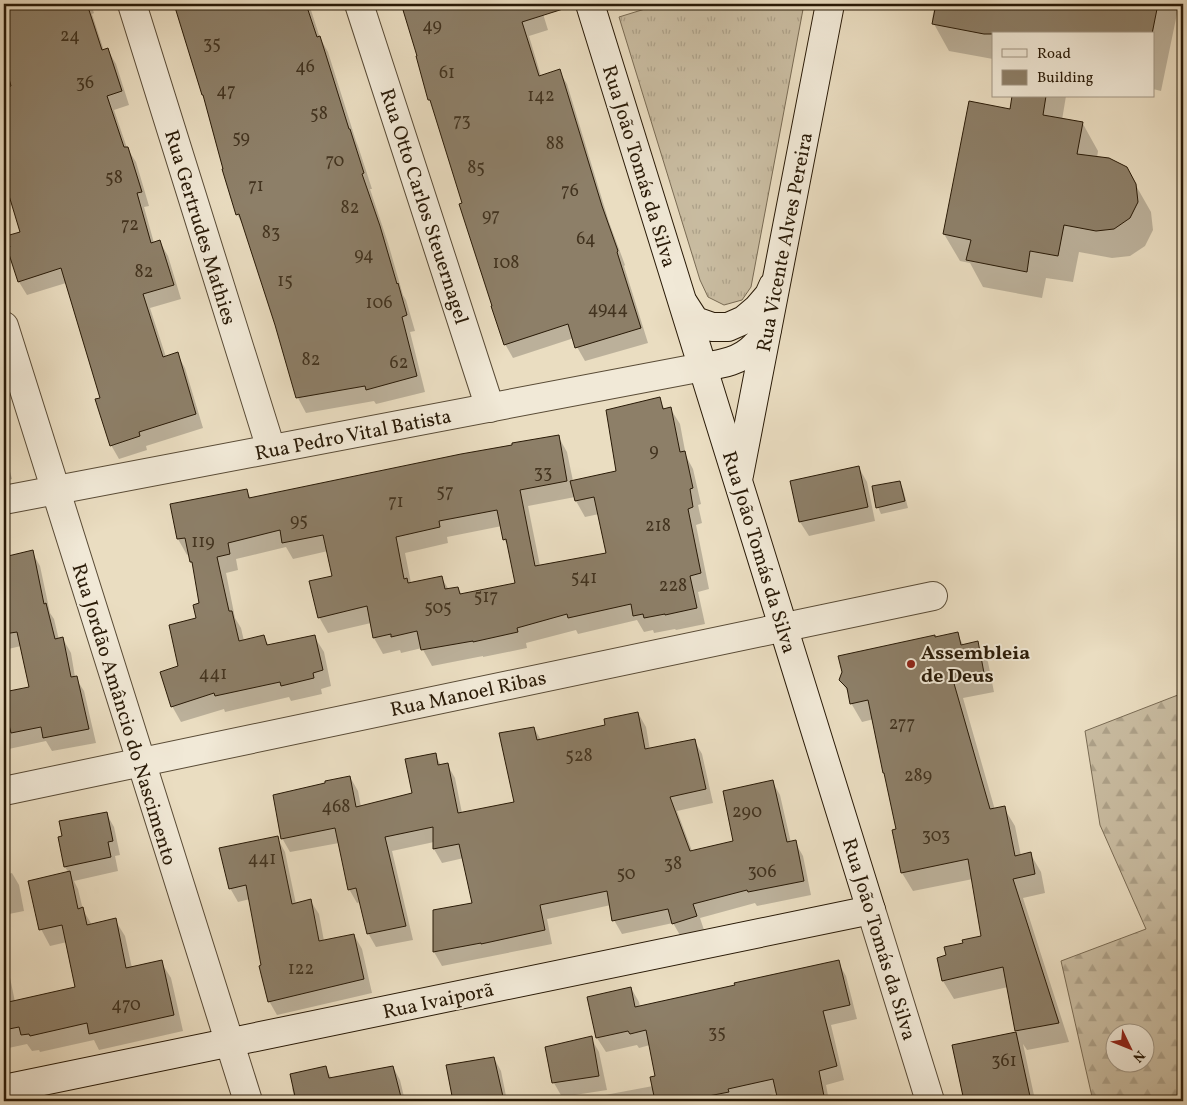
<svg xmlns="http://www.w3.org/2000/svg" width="1187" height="1105" font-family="Vollkorn,serif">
	<defs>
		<pattern id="grass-tufts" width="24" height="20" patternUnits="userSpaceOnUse" patternTransform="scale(1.25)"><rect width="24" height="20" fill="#c9bca1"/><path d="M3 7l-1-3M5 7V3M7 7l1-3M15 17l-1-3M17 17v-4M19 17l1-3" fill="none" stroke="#ada189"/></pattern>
		<pattern id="forest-firs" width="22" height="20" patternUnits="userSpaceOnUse" patternTransform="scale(1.25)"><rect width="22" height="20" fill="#c9bca1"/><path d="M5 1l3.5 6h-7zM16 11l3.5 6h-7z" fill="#ada189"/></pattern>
	</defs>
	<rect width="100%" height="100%" fill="#eaddc1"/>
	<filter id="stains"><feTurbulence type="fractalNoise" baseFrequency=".004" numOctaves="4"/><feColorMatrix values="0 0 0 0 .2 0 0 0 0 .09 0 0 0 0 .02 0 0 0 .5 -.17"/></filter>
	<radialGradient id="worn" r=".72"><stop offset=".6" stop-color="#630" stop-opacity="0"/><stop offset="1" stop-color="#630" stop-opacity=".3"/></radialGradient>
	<polygon fill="url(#grass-tufts)" stroke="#796b54" points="661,4 804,4 751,287 742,300 724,305 708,297 700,280 619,17"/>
	<path fill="url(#forest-firs)" stroke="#796b54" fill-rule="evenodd" d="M1183,693V1101H1093L1061,961L1146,929L1100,825L1085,731ZM1114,1032H1144V1062H1114Z"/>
	<g fill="#0003" fill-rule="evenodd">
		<polygon points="4,4 91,4 94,13 92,14 104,51 108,50 116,64 129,105 114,110 127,148 136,162 149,206 144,207 154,243 160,242 168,256 181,299 150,308 166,357 177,354 185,368 203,428 146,446 147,450 119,459 111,445 101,398 66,283 27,295 19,282 21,233 4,177"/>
		<polygon points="176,4 309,4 320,38 328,52 356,141 358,146 372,189 370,189 388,243 403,295 406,300 415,331 410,332 425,392 376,404 374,401 306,413 298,398 276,324 245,229 237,214 205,99 203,95"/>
		<polygon points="415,4 540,4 548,30 529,36 541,76 559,71 567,84 609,222 625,265 624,266 648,343 585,361 577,347 574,338 513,358 505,344 464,204 433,106 430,100 418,57"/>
		<polygon points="935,4 1179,4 1161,91 1153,89 1153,34 993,34 993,59 949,51 934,24 932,19"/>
		<polygon points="1013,96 1066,96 1062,120 1083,124 1098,151 1097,158 1126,168 1151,212 1153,230 1145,246 1130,256 1112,258 1079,252 1073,282 1046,278 1042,298 983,287 970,263 960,261 944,234 1011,111"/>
		<path d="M659,399L665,410L670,408L680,424L686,456L693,469L701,504L698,505L702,523L696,525L709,589L698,592L705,624L676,630L675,629L654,633L653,630L644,632L637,620L578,634L576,630L526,643L527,648L483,657V656L432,666L422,648L401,653L400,650L383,654L374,638L371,623L328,633L319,617L334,577L328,551L293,559L286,547L236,559L238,570L226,573L235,618L241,628L244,641L264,637L269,646L314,636L324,652L331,686L321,689L322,694L291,701L289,697L225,712L224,709L181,722L172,706L179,667L198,619L200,604L194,566L191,562L189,554L187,555L178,539L247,490L251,499L558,436L567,452L573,481L617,472ZM575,497L576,501L585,517L599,514L608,554L540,566L528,506ZM502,526L504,539L508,546L516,584L462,595L458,588L449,590L441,577L411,583L405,553L448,543L447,537Z"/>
		<polygon points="4,450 12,479 4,482"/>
		<polygon points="859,468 867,482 875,521 809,536 800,522 792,482"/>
		<polygon points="900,483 903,489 908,508 881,514 878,507"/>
		<polygon points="32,552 40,566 50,613 54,619 59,640 63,639 71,653 75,677 84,691 96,743 52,751 46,741 4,750 4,693 30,688 21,646 4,650 4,558"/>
		<polygon points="957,634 964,646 977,643 988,662 994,692 963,698 995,810 1004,808 1015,826 1021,856 1030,853 1041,872 1045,893 1023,898 1069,1042 1027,1050 1023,1044 1035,1100 1058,1096 1061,1101 975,1101 953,1046 1017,1034 1016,1031 1008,987 954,999 943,981 948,956 964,944 983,937 973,879 913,891 902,873 898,830 886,777 884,773 874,719 862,722 851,703 850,695 840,680 935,638"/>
		<polygon points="638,713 646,727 650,750 694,740 702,754 713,803 677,811 692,851 735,842 772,781 780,795 791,843 795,842 803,856 811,895 757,906 755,903 700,918 704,930 681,937 673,923 622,934 614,920 611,905 547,919 552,944 442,966 434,952 434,911 474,904 464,858 442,863 434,849 434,842 392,851 413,940 376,947 368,933 361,902 357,903 349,889 339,843 290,852 282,838 350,777 358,791 361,807 413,794 435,755 441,765 447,764 455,778 462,813 516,803 534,728 541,740 607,726"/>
		<polygon points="106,813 114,827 120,855 115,856 118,871 74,881 78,889 83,910 92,925 115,920 125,936 132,968 161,962 171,978 183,1031 99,1050 94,1040 40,1052 39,1050 32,1051 27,1044 4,1049 4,948 15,1002 76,988 67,942 50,946 41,929 69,873 65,867"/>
		<polygon points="277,837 285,852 296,904 310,900 319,914 324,941 354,935 362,949 372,993 277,1015 269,1001 250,899 238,902 230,888"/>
		<polygon points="12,873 19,885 24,911 4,915 4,875"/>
		<polygon points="838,962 846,976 857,1019 831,1025 844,1080 826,1085 829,1101 779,1101 778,1093 743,1101 605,1101 605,1095 653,1086 657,1077 650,1045 639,1048 637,1045 606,1052 597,1038 588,998 631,988 639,1002 640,1007"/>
		<polygon points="591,1038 599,1052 607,1090 562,1097 554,1083"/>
		<polygon points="494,1058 501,1071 507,1101 455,1101 448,1066"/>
		<polygon points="325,1067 332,1079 393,1067 400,1080 405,1101 295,1101 292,1088"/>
	</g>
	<g fill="#8d7f68" stroke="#291a07" fill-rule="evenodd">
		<polygon points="4,4 87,4 102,50 108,48 122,91 107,96 124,147 128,147 142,192 137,193 151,243 160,240 174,285 143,294 163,357 178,352 196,414 139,432 140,436 110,446 95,399 100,398 61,268 18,282 7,248 10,247 6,236 20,232 4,179 4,88 11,86 4,60"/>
		<polygon points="174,4 306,4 317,37 320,36 349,129 350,129 364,173 362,174 380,226 397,284 398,283 407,315 402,317 417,376 366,390 365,386 296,398 275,325 239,214 236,215 222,169 223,169 203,95 202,95"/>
		<polygon points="421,4 562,4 563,9 522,22 539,76 560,69 602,206 618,251 617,252 641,328 575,348 568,324 504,345 491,306 492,306 459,204 462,203 430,100 428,100 416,56 417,56 403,10"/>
		<polygon points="936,4 1158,4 1152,34 984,34 932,24"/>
		<polygon points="1012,96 1046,96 1043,115 1083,122 1077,154 1109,158 1127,167 1136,184 1138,202 1130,218 1114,229 1096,231 1064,225 1058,256 1030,251 1027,272 966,260 971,240 943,234 969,101 1010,109"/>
		<path d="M660,397L663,409L671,407L680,452L685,451L693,488L690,489L693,507L688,509L701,573L690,576L697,608L665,615V614L644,618L643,614L633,616L631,604L568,618L567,614L517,628L518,632L473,642V641L421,650L417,631L391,637V634L373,638L367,606L318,618L309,581L332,576L323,535L282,543L280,530L228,543L230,554L217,557L229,611H232L239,641L264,635L267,645L315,635L323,670L313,673L314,678L281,686L280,682L215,696L214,693L171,707L160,672L178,666L169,625L196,618L193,605L199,603L192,562H190L185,538L177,539L170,504L247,489L249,498L461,454L512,445V443L559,435L567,481L520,490L535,566L606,553L594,497L575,501L570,481L616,471L606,410ZM497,510L503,540L506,539L515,583L460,594L458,587L445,589L442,576L408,583L407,578L404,579L396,537L440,527L439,521Z"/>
		<polygon points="859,466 868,507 799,522 790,481"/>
		<polygon points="900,481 905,501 876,508 872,486"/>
		<polygon points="33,550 44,604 46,603 55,639 63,637 71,677 77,676 89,729 43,738 41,727 11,733 6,713 4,713 4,692 29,687 17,632 4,634 4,557"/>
		<polygon points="958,632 961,645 978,641 984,673 953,680 990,809 1005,806 1015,856 1031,852 1035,874 1013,879 1059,1023 1015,1031 1003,967 942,981 937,958 946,955 944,947 963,943 962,940 981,936 968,859 901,873 892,830 896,829 884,773 883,773 868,700 850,704 847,688 839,680 842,672 838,656 935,635 935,637"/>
		<polygon points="638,712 645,749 695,739 706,789 670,797 690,851 733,841 723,791 773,780 787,842 796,840 804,881 748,892 747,890 693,904 697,916 672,924 668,909 612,921 607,891 540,905 545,930 481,944 481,943 433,952 433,910 472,903 459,844 433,849 433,827 385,837 406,926 367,934 356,888 348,890 335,828 281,839 273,795 325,783 325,781 350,776 356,807 412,793 405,759 436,753 438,765 448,763 458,813 514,802 499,733 534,727 537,740 605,725 604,719"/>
		<polygon points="107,812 113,841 108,842 111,857 64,867 58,837 62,836 59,821"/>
		<polygon points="278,836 292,904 311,899 319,941 354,934 364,979 268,1002 259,966 261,965 246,885 229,889 219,848"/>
		<polygon points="70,871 78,909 83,907 87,925 116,918 126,968 162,960 174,1015 89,1034 87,1023 30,1036 29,1034 21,1035 19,1027 4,1030 4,1003 75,987 62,925 39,930 28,881"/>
		<polygon points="839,960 850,1005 823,1011 837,1066 819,1071 825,1101 778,1101 773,1079 728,1089 729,1092 683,1101 655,1101 650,1077 655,1076 646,1030 630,1034 628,1031 596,1038 587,997 631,987 635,1007 735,985 734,983"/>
		<polygon points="1016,1032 1031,1101 964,1101 952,1045"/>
		<polygon points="592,1036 599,1076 552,1083 545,1047"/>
		<polygon points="494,1057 504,1101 453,1101 446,1065"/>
		<polygon points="326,1066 329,1078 393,1066 402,1101 296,1101 290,1074"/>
	</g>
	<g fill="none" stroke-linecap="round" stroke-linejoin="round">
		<defs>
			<g id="street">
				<polyline points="132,4 271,449"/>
				<polyline points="359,4 490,408"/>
				<polyline points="4,326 248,1101"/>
				<polyline points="4,500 703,367"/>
				<polyline points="4,791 933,596"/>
				<polyline points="871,910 930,1101"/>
			</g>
			<g id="secondary">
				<polyline points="684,304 695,321 712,327 728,327 744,320 757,309 769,295 773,286"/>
				<path d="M703,367C722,364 741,361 755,346C760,342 763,335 767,329"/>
				<polyline points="739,475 830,4"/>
				<polyline points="4,1089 871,910 590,4"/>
			</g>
		</defs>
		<use href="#street" stroke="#594b36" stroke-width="30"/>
		<use href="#secondary" stroke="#291a07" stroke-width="30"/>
		<use href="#street" stroke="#f1e9d7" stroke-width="28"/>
		<use href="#secondary" stroke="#f1e9d7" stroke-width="28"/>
	</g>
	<circle fill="#8f2418" stroke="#f1e9d7" stroke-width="2" cx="911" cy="664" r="5"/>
	<g text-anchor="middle" stroke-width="4" stroke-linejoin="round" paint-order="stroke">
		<g font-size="18" fill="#42331f">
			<text x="432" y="31">49</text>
			<text x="70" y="41">24</text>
			<text x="212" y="49">35</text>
			<text x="305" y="72">46</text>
			<text x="447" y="78">61</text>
			<text x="85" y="88">36</text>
			<text x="226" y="96">47</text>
			<text x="541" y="101">142</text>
			<text x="319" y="119">58</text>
			<text x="462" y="126">73</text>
			<text x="241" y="143">59</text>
			<text x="555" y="149">88</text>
			<text x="335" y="166">70</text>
			<text x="476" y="173">85</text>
			<text x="114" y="183">58</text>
			<text x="256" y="191">71</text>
			<text x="570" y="196">76</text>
			<text x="350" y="213">82</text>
			<text x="491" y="221">97</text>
			<text x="130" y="230">72</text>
			<text x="271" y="238">83</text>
			<text x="586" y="244">64</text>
			<text x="364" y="260">94</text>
			<text x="506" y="268">108</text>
			<text x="144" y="277">82</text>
			<text x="285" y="286">15</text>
			<text x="379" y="308">106</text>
			<text x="608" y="314">4944</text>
			<text x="311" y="365">82</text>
			<text x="399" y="368">62</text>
			<text x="654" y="456">9</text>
			<text x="543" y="478">33</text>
			<text x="445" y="497">57</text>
			<text x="396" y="507">71</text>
			<text x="299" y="526">95</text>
			<text x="658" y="531">218</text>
			<text x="203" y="547">119</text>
			<text x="584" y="583">541</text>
			<text x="673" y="591">228</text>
			<text x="486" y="602">517</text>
			<text x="438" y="613">505</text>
			<text x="213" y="679">441</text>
			<text x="902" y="729">277</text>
			<text x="579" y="761">528</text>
			<text x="918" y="781">289</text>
			<text x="336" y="812">468</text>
			<text x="747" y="817">290</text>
			<text x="936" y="841">303</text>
			<text x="262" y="864">441</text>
			<text x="673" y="869">38</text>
			<text x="762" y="877">306</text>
			<text x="626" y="879">50</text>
			<text x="301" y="974">122</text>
			<text x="126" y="1010">470</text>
			<text x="717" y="1038">35</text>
			<text x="1004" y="1066">361</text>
		</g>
		<g font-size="20" fill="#291a07" stroke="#f1e9d7">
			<text transform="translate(640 166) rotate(73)" y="7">Rua João Tomás da Silva</text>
			<text transform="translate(425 206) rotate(72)" y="7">Rua Otto Carlos Steuernagel</text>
			<text transform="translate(201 227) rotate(73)" y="7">Rua Gertrudes Mathies</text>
			<text transform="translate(784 242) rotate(-79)" y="7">Rua Vicente Alves Pereira</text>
			<text transform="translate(353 434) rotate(-11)" y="7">Rua Pedro Vital Batista</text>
			<text transform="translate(760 552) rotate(73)" y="7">Rua João Tomás da Silva</text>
			<text transform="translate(468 693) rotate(-12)" y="7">Rua Manoel Ribas</text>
			<text transform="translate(125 714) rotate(73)" y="7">Rua Jordão Amâncio do Nascimento</text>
			<text transform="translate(880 939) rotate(73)" y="7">Rua João Tomás da Silva</text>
			<text transform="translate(438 1000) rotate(-12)" y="7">Rua Ivaiporã</text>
		</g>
		<g font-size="20" font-weight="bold" fill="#291a07" stroke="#f1e9d7" text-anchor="start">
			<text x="921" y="659">Assembleia<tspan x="921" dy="23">de Deus</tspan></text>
		</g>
	</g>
	<rect width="1187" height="1105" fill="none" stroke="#eaddc1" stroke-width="20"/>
	<rect x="5" y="5" width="1177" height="1095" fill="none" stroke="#291a07" stroke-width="2.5"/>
	<rect x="10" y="10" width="1167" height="1085" fill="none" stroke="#291a07"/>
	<rect x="992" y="32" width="162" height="65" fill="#f1e9d7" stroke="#a19684"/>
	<rect x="1002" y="49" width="25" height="8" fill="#f1e9d7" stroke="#a19684"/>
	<text x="1037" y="58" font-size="15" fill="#291a07">Road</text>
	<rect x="1002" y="70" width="25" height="15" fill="#8d7f68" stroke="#a19684"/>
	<text x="1037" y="82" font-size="15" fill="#291a07">Building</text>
	<g transform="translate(1130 1048) rotate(133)"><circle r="24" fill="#f1e9d7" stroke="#a19684"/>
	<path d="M0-4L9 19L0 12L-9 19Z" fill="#8f2418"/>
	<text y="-8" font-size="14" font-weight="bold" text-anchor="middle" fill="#291a07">N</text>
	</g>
	<rect width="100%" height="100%" filter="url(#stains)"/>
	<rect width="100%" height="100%" fill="url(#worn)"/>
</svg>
